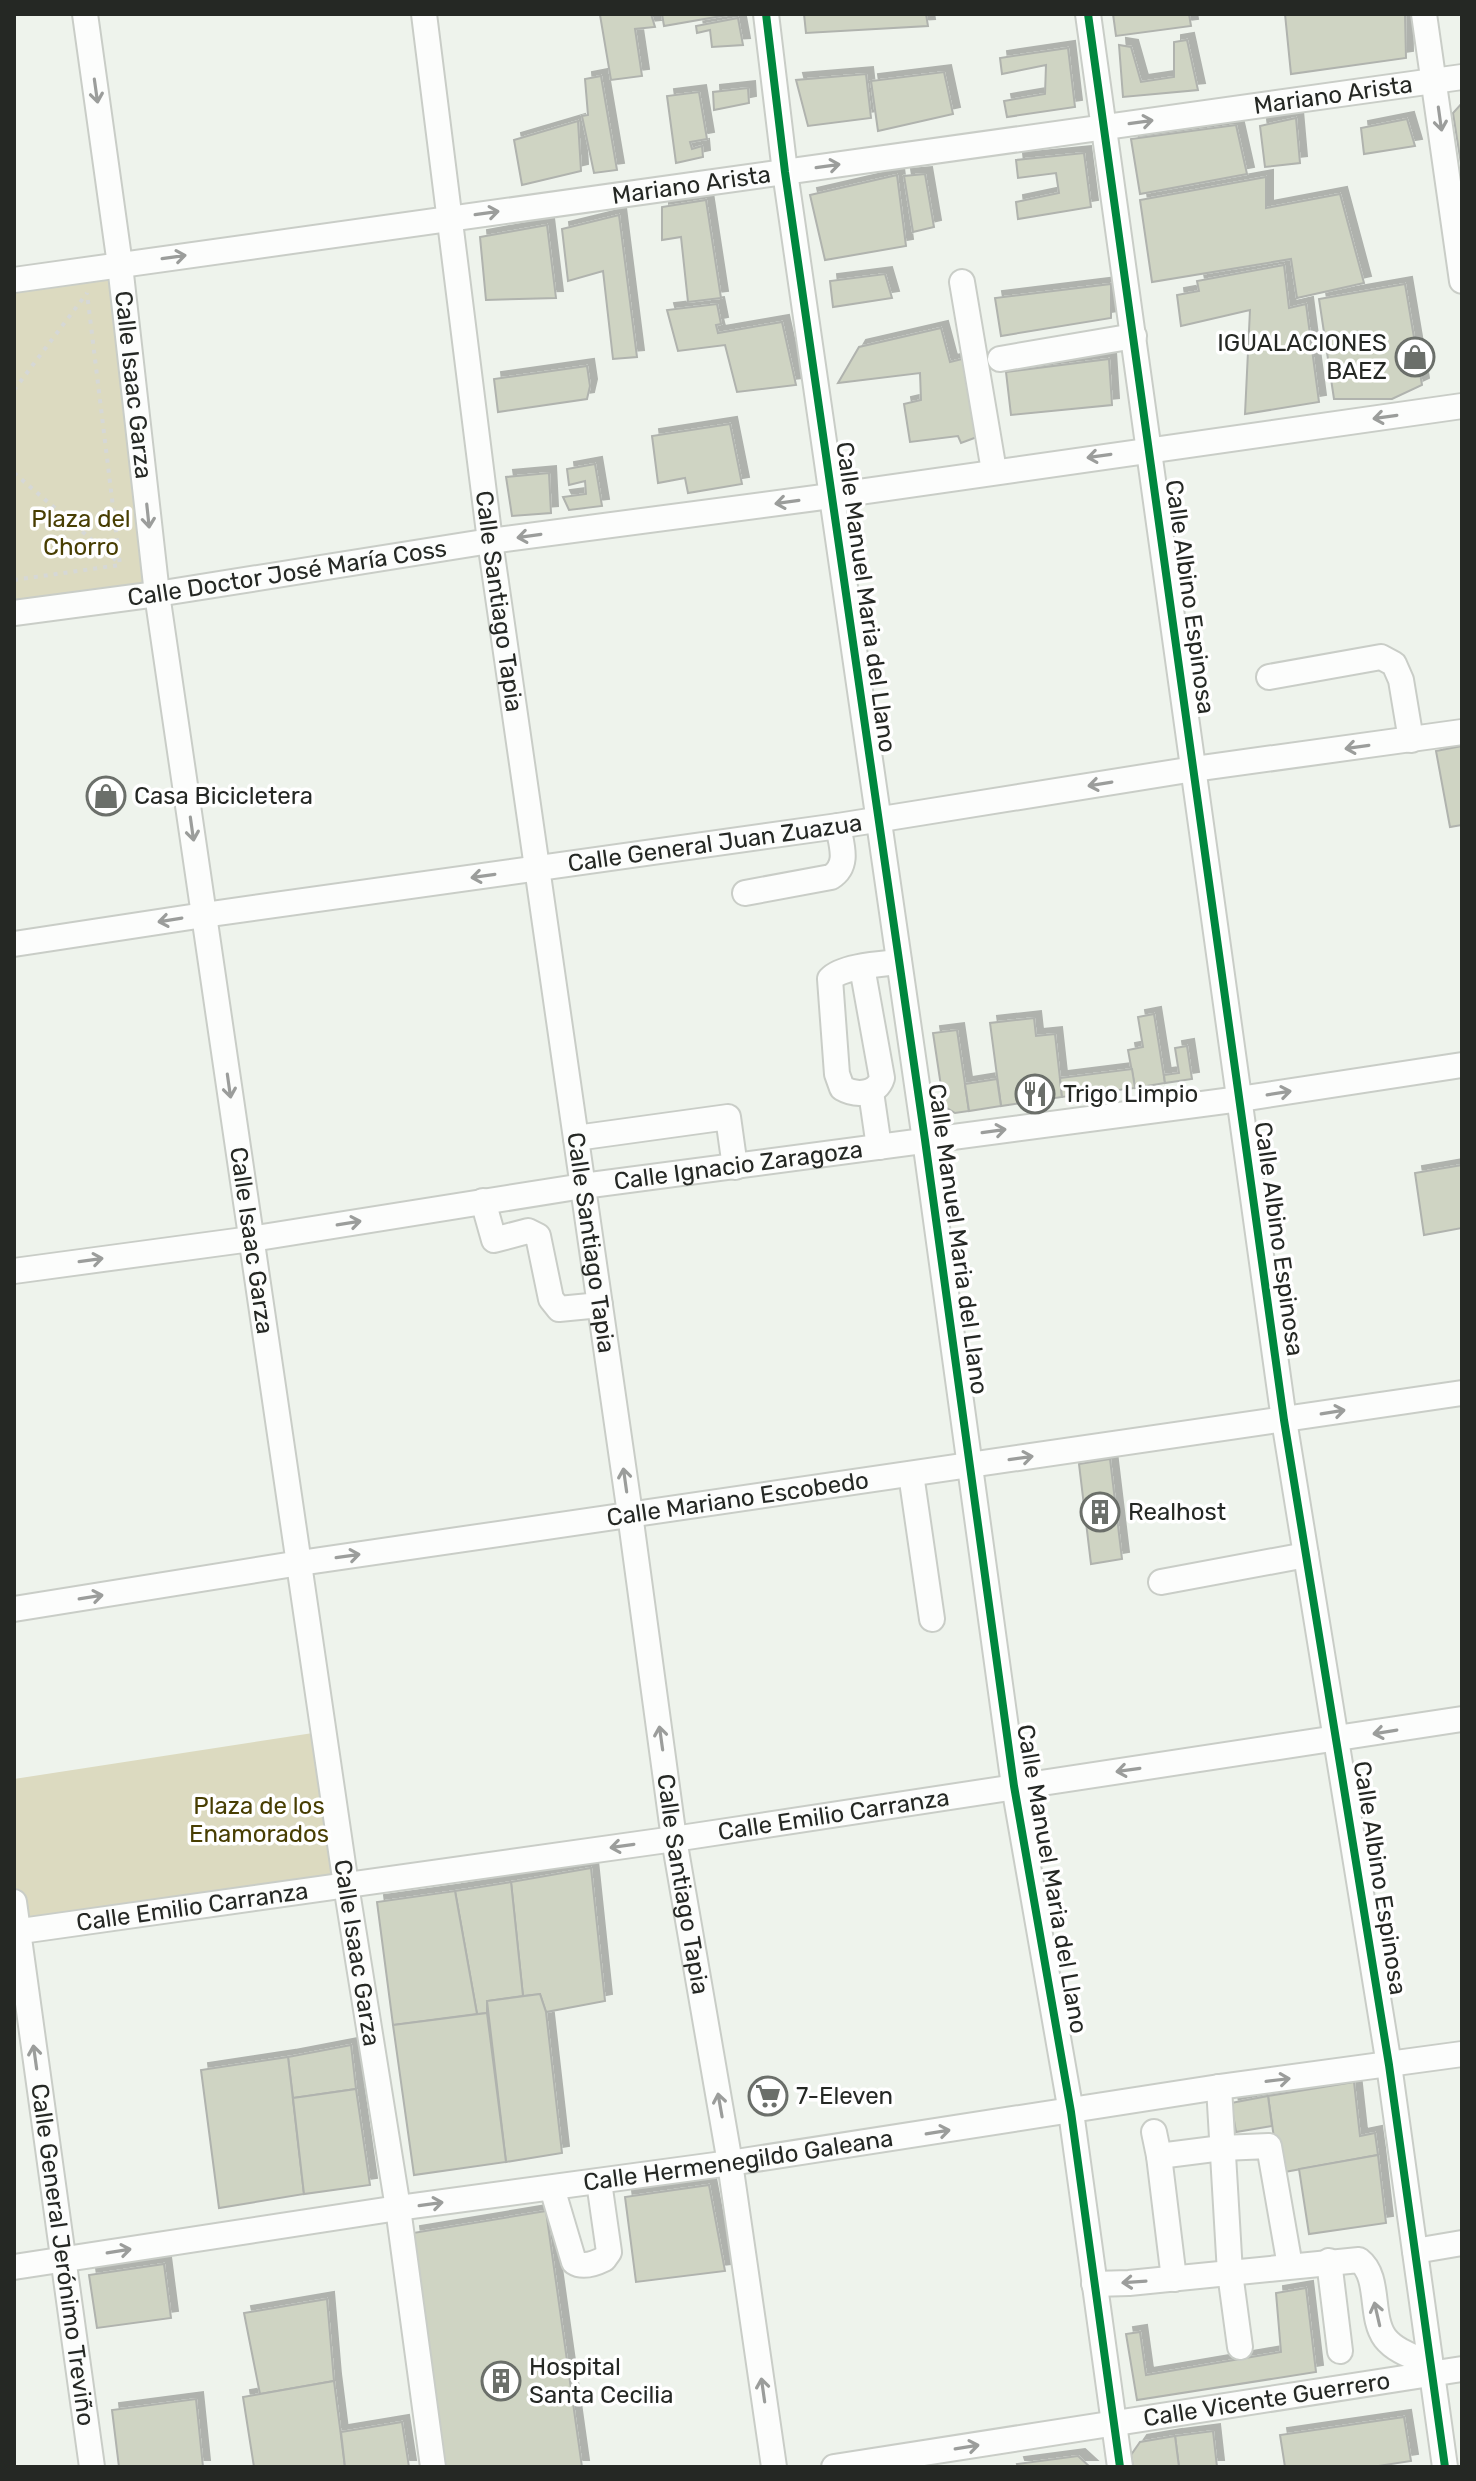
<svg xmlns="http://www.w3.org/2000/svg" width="1476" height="2481" font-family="Rubik,sans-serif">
	<defs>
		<filter id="shadow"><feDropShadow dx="7" dy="-7" stdDeviation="0" flood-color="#0004"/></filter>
	</defs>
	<rect width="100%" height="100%" fill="#eef3ec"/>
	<g fill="#dcdac0">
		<polygon points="120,265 157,594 14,613 14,280"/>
		<polygon points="326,1731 346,1885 18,1932 14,1902 14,1779"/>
	</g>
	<g fill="#cfd4c3" stroke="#b0b3ae" stroke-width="2" filter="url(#shadow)">
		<polygon points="651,14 655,27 635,29 642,76 611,80 600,15"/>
		<polygon points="662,14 733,14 664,26"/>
		<polygon points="804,14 926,14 928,26 806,33"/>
		<polygon points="1113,14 1189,14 1191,26 1116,36"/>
		<polygon points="1285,14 1405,14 1406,58 1291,74"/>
		<polygon points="738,18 743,45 712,47 710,30 697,33 696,26"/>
		<polygon points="1187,40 1198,90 1123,97 1119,45 1131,47 1141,82 1174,77 1174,42"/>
		<polygon points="1068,48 1075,107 1007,117 1004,101 1045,94 1046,65 1002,74 1000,58"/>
		<polygon points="944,72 953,114 878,131 871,81"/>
		<polygon points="866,74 871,118 808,126 796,80"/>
		<polygon points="601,76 617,170 594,173 582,116 588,115 585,79"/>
		<polygon points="748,88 749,103 714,110 713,92"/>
		<polygon points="699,92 707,139 690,142 692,149 702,146 703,157 676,163 667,96"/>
		<polygon points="1462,103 1462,170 1453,113"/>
		<polygon points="1296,118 1300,163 1265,167 1260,126"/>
		<polygon points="1407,119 1415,146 1364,154 1361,128"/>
		<polygon points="578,121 581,171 522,185 514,140"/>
		<polygon points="1236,125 1247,174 1140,194 1131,139"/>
		<polygon points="1084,153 1091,207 1018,219 1016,202 1059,193 1056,173 1018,178 1016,160"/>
		<polygon points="925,174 934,227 913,232 904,176"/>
		<polygon points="897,175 906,246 825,260 810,195"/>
		<polygon points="1266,177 1266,208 1340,194 1364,283 1297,298 1291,259 1152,282 1140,200"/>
		<polygon points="706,200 721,298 688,302 681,237 662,240 662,207"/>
		<polygon points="619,215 637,357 613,359 603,271 568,281 562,229"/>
		<polygon points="547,225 556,298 486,300 480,237"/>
		<polygon points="1284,265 1289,308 1306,304 1319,402 1245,414 1250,310 1181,326 1177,295 1199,291 1197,281"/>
		<polygon points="885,274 892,298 833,307 830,281"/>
		<polygon points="1111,284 1111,318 1001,336 995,298"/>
		<polygon points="1405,284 1422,385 1392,399 1334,399 1319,299"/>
		<polygon points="717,304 721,324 716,325 718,333 782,322 796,385 737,392 725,345 678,351 667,310"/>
		<polygon points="941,328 950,362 966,358 977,437 961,443 958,436 910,442 904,404 921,400 920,373 838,383 859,347"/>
		<polygon points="1109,359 1112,405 1011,415 1006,372"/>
		<polygon points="587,366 590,386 587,399 498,412 494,379"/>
		<polygon points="730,424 742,484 688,493 685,478 658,483 652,436"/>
		<polygon points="595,464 602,506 569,510 563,497 586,494 585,481 569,485 567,469"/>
		<polygon points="549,473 551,513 512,516 506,477"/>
		<polygon points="1462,746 1462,825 1450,827 1436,751"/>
		<polygon points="1154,1014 1165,1083 1135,1088 1128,1050 1143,1047 1138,1017"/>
		<polygon points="1034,1018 1036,1036 1055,1034 1062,1097 1001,1106 990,1023"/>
		<polygon points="957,1030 969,1111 955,1113 944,1106 933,1033"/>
		<polygon points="1187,1046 1192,1079 1165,1083 1164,1075 1179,1073 1175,1048"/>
		<polygon points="1132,1069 1135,1088 1062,1097 1060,1078"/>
		<polygon points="997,1079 1001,1106 969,1111 965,1084"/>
		<polygon points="1462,1165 1462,1228 1424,1235 1415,1173"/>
		<polygon points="1110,1459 1122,1559 1091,1564 1079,1464"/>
		<polygon points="591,1868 605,2001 546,2012 540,1994 523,1996 511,1882"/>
		<polygon points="511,1882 523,1996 487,2001 487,2013 477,2014 455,1891"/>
		<polygon points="455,1891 477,2014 393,2025 377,1902"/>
		<polygon points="540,1994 546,2012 562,2153 506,2162 487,2001"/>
		<polygon points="487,2013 506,2162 414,2175 393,2025"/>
		<polygon points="351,2045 356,2089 293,2098 288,2057"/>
		<polygon points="288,2057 304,2194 219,2208 201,2070"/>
		<polygon points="1354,2082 1360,2136 1375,2133 1378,2155 1279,2173 1268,2096"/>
		<polygon points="356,2089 370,2185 304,2194 293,2098"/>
		<polygon points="1268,2096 1272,2126 1236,2132 1231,2103"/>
		<polygon points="1378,2155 1386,2223 1309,2234 1299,2169"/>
		<polygon points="709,2185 725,2271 636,2282 625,2197"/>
		<polygon points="546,2211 582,2467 444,2467 413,2233"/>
		<polygon points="164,2264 171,2318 97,2328 89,2275"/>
		<polygon points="1306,2288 1316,2372 1137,2400 1126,2334 1140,2332 1146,2375 1281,2352 1276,2293"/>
		<polygon points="327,2299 334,2381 260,2394 244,2313"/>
		<polygon points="334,2381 345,2467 254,2467 243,2397"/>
		<polygon points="196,2399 203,2467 119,2467 112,2410"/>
		<polygon points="1404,2417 1411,2461 1372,2467 1285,2467 1280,2435"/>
		<polygon points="402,2422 409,2467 345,2467 341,2432"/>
		<polygon points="1213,2431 1217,2467 1179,2467 1175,2436"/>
		<polygon points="1175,2436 1179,2467 1133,2467 1131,2455 1140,2442"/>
		<polygon points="1078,2456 1090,2467 1018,2467 1017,2464"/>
	</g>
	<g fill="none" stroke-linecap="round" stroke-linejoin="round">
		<defs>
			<g id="minor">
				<path id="s1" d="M85,14L120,265L157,594L346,1885L398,2208L433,2467"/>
				<path id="s2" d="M424,14L490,541L630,1514L674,1839L730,2163L774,2467"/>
				<polyline points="766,14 785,172 925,1140 1014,1786 1071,2112 1120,2467"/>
				<polyline points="1088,14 1284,1420 1389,2065 1445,2467"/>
				<polyline points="1424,14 1462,281"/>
				<path id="s3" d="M14,280L1462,77"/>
				<polyline points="962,282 994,471"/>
				<polyline points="1000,359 1134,336"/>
				<path id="s4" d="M14,613L157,594L490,541L831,496L1462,406"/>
				<polyline points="1269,677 1381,657 1394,664 1401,680 1411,740"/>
				<path d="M745,893L831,877C850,865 841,844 838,826"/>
				<path id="s5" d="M14,944L204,915L838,826L1194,769L1462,732"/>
				<path d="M862,967L882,1078C877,1095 856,1096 842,1088L837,1074L830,979C842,966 881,964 899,962"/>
				<polyline points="871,1092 879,1147"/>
				<polyline points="576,1138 728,1117 735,1167"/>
				<polyline points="483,1201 494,1240 528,1231 538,1236 551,1299 559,1309 600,1305"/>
				<path id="s6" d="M14,1271L251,1239L583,1186L1240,1099L1462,1065"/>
				<polyline points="911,1474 932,1619"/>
				<polyline points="1161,1582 1306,1555"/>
				<path id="s7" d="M14,1609L300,1563L1462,1393"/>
				<path id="s8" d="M14,1902L92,2467"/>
				<path id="s9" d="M14,1932L674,1839L1462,1719"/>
				<polyline points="1219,2087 1230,2273 1240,2347"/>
				<polyline points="1154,2132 1159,2156"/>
				<path d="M552,2188L574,2262C583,2268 596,2263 604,2259L609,2252L599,2182"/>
				<polyline points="1415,2251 1462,2243"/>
				<polyline points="1329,2261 1340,2351"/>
				<path id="s10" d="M14,2267L398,2208L730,2163L1219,2087L1462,2054"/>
				<polyline points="1174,2279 1159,2156 1222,2148 1269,2146 1290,2266"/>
				<path d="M1094,2284L1129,2283L1359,2260C1381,2277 1369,2316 1385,2338C1396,2352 1415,2357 1430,2364"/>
				<path id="s11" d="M834,2467L1462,2369"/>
			</g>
		</defs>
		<use href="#minor" stroke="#c9cdc7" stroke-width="28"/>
		<g stroke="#d6d8d6" stroke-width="4" stroke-dasharray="4 6" stroke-linecap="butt">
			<polyline points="14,390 87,293"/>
			<polyline points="14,473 119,563"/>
			<polyline points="14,580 120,565 87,293"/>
		</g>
		<use href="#minor" stroke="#fcfdfc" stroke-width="24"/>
		<defs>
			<g id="cycleway">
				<polyline points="766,14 785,172 925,1140 1014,1786 1071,2112 1120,2467"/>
				<polyline points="1088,14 1284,1420 1389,2065 1445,2467"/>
			</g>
		</defs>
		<use href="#cycleway" stroke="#fff" stroke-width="13"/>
		<use href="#cycleway" stroke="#00873e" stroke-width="8"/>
	</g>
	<defs><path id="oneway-shaft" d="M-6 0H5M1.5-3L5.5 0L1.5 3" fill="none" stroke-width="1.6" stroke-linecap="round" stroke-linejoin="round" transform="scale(2)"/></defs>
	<g stroke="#9b9d9b">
		<use href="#oneway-shaft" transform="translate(96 91) rotate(82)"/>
		<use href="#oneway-shaft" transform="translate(1440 119) rotate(82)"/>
		<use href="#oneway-shaft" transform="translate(1141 122) rotate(-8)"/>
		<use href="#oneway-shaft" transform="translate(828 166) rotate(-8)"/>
		<use href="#oneway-shaft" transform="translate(487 213) rotate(-8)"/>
		<use href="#oneway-shaft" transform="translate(174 257) rotate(-8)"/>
		<use href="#oneway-shaft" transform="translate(1385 417) rotate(172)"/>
		<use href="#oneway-shaft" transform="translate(1099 456) rotate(172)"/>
		<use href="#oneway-shaft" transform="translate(787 502) rotate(172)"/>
		<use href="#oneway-shaft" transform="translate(148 516) rotate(84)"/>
		<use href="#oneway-shaft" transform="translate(529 536) rotate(172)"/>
		<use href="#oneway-shaft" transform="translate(1357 747) rotate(172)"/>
		<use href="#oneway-shaft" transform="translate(1100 784) rotate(171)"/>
		<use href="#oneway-shaft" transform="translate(192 829) rotate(82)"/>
		<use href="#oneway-shaft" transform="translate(483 876) rotate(172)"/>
		<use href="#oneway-shaft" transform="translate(170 920) rotate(171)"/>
		<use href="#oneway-shaft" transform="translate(229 1086) rotate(82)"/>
		<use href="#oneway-shaft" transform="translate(1279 1093) rotate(-9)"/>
		<use href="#oneway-shaft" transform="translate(994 1131) rotate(-8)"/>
		<use href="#oneway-shaft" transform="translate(349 1223) rotate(-9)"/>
		<use href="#oneway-shaft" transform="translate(91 1260) rotate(-8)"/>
		<use href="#oneway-shaft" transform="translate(1333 1412) rotate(-9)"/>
		<use href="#oneway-shaft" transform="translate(1021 1458) rotate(-8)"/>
		<use href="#oneway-shaft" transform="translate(625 1480) rotate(-98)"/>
		<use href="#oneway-shaft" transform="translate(348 1556) rotate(-8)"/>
		<use href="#oneway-shaft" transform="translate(91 1597) rotate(-9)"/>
		<use href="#oneway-shaft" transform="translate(1385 1732) rotate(171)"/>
		<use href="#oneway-shaft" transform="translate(661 1738) rotate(-98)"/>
		<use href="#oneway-shaft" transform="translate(1128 1770) rotate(172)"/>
		<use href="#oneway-shaft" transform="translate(622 1846) rotate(172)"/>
		<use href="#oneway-shaft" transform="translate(35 2057) rotate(-98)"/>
		<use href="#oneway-shaft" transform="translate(1278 2080) rotate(-7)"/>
		<use href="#oneway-shaft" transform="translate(720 2105) rotate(-100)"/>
		<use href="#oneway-shaft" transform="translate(938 2132) rotate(-9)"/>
		<use href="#oneway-shaft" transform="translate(431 2204) rotate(-8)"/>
		<use href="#oneway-shaft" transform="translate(119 2251) rotate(-9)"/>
		<use href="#oneway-shaft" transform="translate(1134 2282) rotate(176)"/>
		<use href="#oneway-shaft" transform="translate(1377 2314) rotate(-103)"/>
		<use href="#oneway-shaft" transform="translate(763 2390) rotate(-98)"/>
		<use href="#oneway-shaft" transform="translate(967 2447) rotate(-9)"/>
	</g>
	<defs>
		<symbol id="shop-ring" viewBox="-11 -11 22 22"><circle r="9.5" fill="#fff" stroke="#6b6f6a" stroke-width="1.5"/><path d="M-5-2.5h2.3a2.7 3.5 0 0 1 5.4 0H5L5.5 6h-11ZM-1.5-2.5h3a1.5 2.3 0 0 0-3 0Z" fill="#6b6f6a"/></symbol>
		<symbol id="restaurant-ring" viewBox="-11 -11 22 22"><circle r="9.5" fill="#fff" stroke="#6b6f6a" stroke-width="1.5"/><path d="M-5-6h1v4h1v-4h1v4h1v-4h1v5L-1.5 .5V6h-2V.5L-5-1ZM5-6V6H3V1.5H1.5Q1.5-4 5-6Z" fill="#6b6f6a"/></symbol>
		<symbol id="building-ring" viewBox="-11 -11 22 22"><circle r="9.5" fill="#fff" stroke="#6b6f6a" stroke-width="1.5"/><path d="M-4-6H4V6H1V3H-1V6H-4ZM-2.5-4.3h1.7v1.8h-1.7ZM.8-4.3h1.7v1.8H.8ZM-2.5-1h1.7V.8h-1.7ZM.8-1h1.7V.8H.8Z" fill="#6b6f6a"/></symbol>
		<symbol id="supermarket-ring" viewBox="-11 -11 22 22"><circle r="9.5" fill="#fff" stroke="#6b6f6a" stroke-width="1.5"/><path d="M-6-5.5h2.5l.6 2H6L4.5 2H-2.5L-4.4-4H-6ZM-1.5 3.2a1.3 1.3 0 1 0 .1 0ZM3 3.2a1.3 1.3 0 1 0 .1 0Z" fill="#6b6f6a"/></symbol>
	</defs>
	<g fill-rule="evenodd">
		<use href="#shop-ring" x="1393" y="335" width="44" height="44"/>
		<use href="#shop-ring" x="84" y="774" width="44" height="44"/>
		<use href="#restaurant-ring" x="1013" y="1072" width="44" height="44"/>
		<use href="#building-ring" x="1078" y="1490" width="44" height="44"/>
		<use href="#supermarket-ring" x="746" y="2074" width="44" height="44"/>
		<use href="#building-ring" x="479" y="2359" width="44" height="44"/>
	</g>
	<g text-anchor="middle" stroke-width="7" stroke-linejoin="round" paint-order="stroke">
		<g font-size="24" fill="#252824" stroke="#fff">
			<text dy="8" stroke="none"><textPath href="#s3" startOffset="1332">Mariano Arista</textPath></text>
			<text dy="8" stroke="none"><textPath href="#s3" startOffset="684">Mariano Arista</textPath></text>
			<text dy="8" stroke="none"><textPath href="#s1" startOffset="374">Calle Isaac Garza</textPath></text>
			<text dy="8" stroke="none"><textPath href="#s4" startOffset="276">Calle Doctor José María Coss</textPath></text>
			<text transform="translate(866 597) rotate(82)" y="8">Calle Manuel Maria del Llano</text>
			<text transform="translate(1190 597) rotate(82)" y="8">Calle Albino Espinosa</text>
			<text dy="8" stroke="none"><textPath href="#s2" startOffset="592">Calle Santiago Tapia</textPath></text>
			<text dy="8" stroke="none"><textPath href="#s5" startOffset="708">Calle General Juan Zuazua</textPath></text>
			<text dy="8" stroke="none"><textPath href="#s6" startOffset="732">Calle Ignacio Zaragoza</textPath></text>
			<text transform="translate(958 1239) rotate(82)" y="8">Calle Manuel Maria del Llano</text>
			<text transform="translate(1279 1239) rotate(82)" y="8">Calle Albino Espinosa</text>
			<text dy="8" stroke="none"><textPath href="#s1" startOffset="1238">Calle Isaac Garza</textPath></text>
			<text dy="8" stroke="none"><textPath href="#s2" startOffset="1240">Calle Santiago Tapia</textPath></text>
			<text dy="8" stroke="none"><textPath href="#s7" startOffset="732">Calle Mariano Escobedo</textPath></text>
			<text dy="8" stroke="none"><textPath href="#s9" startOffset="828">Calle Emilio Carranza</textPath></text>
			<text transform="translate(1380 1878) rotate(81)" y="8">Calle Albino Espinosa</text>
			<text transform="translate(1052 1879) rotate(80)" y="8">Calle Manuel Maria del Llano</text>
			<text dy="8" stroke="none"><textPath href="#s2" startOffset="1888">Calle Santiago Tapia</textPath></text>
			<text dy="8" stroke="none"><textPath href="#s9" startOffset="180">Calle Emilio Carranza</textPath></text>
			<text dy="8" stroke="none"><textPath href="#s1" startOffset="1958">Calle Isaac Garza</textPath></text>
			<text dy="8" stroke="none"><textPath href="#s10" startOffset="732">Calle Hermenegildo Galeana</textPath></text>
			<text dy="8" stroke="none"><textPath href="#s8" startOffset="356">Calle General Jerónimo Treviño</textPath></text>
			<text dy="8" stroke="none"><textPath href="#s11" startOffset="438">Calle Vicente Guerrero</textPath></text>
		</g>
		<g font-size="24" fill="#252824" stroke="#fff" text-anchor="start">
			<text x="1387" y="351" text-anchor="end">IGUALACIONES<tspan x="1387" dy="28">BAEZ</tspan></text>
			<text x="134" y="804">Casa Bicicletera</text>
			<text x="1063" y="1102">Trigo Limpio</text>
			<text x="1128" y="1520">Realhost</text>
			<text x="796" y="2104">7-Eleven</text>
			<text x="529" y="2375">Hospital<tspan x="529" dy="28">Santa Cecilia</tspan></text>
		</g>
		<g font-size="24" fill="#483e02" stroke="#fff">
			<text x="81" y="527">Plaza del<tspan x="81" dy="28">Chorro</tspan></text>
			<text x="259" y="1814">Plaza de los<tspan x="259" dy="28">Enamorados</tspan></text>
		</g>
	</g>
	<rect width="1476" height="2481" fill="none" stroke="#252824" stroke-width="32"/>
</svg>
